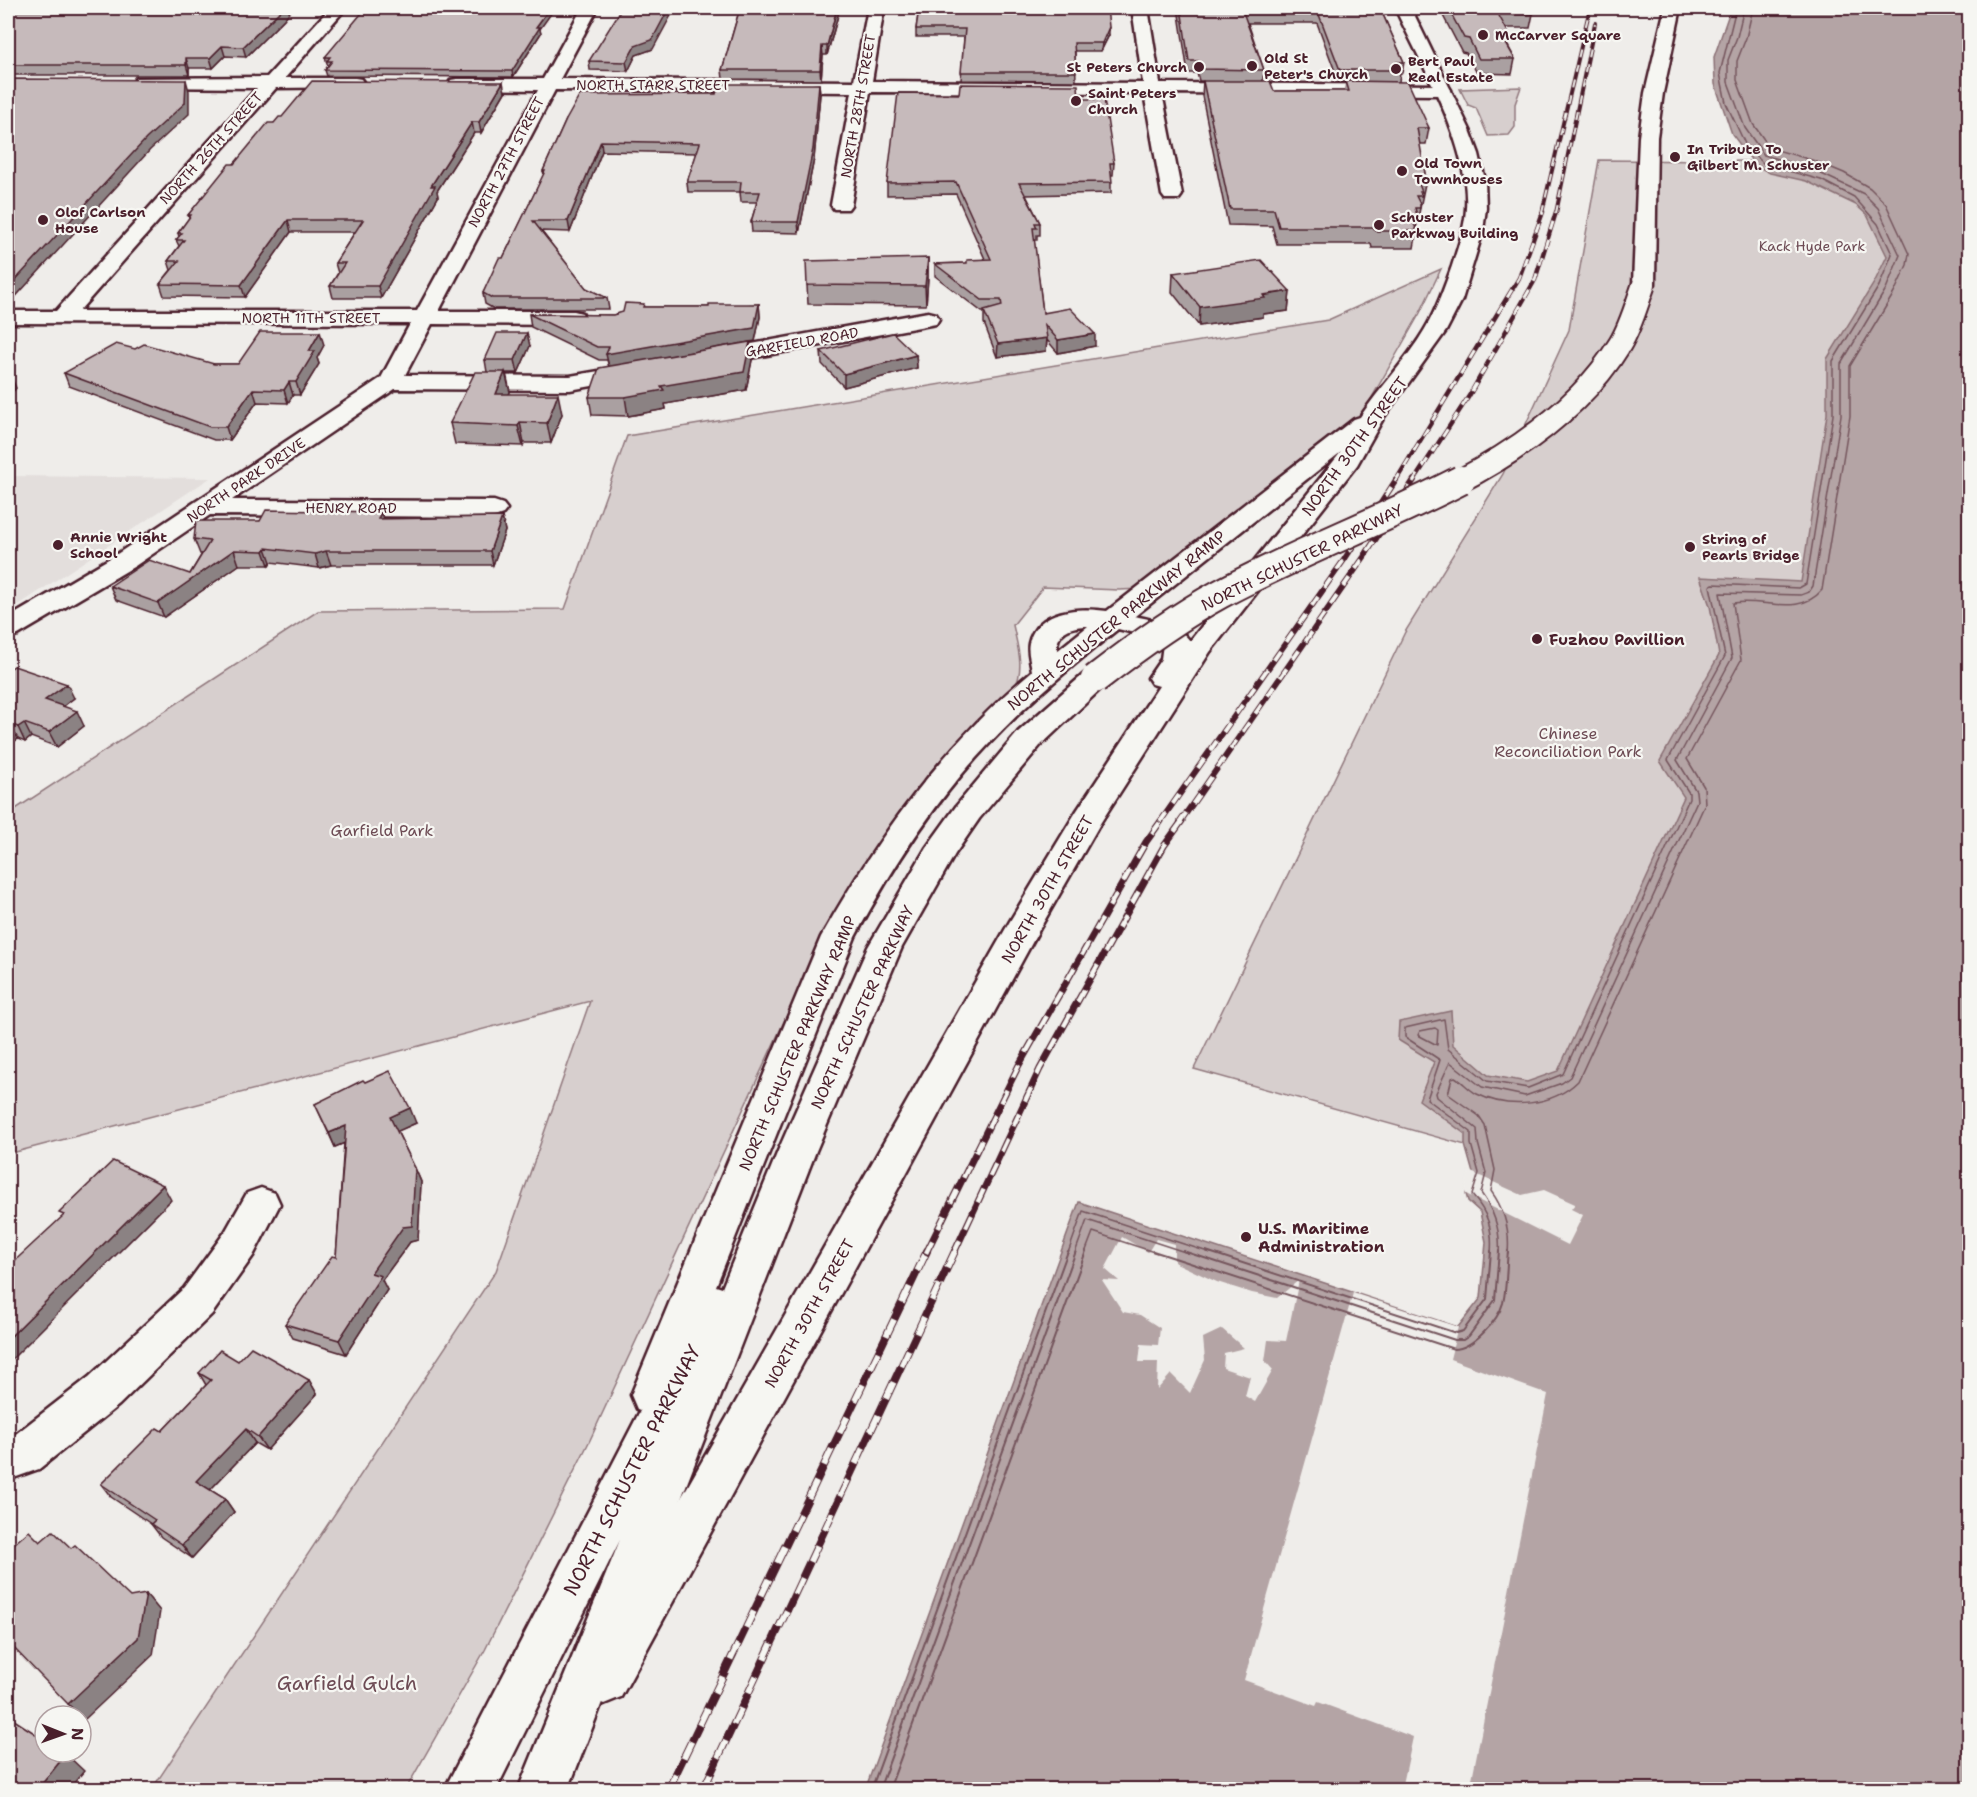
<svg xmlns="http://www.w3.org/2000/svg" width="1977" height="1797" font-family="'Shantell Sans',sans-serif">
	<rect width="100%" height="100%" fill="#efedea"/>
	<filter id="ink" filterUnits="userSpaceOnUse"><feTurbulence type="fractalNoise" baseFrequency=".0167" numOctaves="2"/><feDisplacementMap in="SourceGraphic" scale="12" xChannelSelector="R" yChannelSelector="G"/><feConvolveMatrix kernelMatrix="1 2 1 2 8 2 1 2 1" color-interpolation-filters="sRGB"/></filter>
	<g filter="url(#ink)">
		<polygon fill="#e3dedc" points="8,476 210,478 8,612"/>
		<g fill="#d7cfce" stroke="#90777c" stroke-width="1.5">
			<polygon points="1521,87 1515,104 1515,127 1509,135 1488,136 1476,108 1468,105 1460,89"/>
			<polygon points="1599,160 1968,163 1569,1174 1194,1069 1405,632 1503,474 1569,330"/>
			<path d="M1441,269L1420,313L1363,413L1203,545L1140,589L1119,590L1043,587L1013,625C1017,645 1025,667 1015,687C993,709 967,730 946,754C898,811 862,868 825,933L590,1440L485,1650L406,1789H152L496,1271L590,1001L8,1154V814L318,611L565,609L627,436L1328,320Z"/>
		</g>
		<polygon fill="#b4a4a5" stroke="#8a6f74" stroke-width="1.5" points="1731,8 1969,8 1969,1789 865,1790 1079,1202 1458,1327 1481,1298 1486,1242 1480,1212 1468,1201 1466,1194 1473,1173 1465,1145 1465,1134 1419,1100 1434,1062 1398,1040 1399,1022 1451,1011 1453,1045 1488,1075 1527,1082 1558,1071 1684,797 1660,761 1719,655 1710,606 1700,577 1801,582 1827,414 1827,359 1874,283 1887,256 1867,215 1856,205 1806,181 1770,173 1755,165 1732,134 1715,84 1714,57"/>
		<g fill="#efedea">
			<polygon points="1469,1171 1522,1195 1544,1190 1575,1204 1571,1209 1583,1215 1568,1245 1466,1194 1465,1188"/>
			<polygon points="1122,1237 1148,1252 1156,1239 1174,1244 1174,1262 1217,1282 1252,1293 1277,1298 1299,1280 1286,1341 1268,1340 1265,1361 1273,1370 1255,1402 1245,1396 1250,1377 1223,1368 1224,1353 1244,1348 1222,1329 1203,1338 1205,1360 1190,1393 1171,1374 1157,1390 1158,1362 1139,1362 1141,1344 1158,1345 1160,1328 1140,1315 1123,1312 1102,1280 1119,1281 1105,1269"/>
			<polygon points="1353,1293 1458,1327 1450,1359 1548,1394 1470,1789 1402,1789 1413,1737 1318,1702 1316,1706 1244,1680"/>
		</g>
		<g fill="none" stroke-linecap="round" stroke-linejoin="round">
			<g stroke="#74545c" stroke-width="1.5">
				<polygon points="1435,1028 1438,1030 1437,1045 1418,1035 1420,1031"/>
				<polyline points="1068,1253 1083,1211 1211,1253"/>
				<polyline points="1075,1253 1087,1220 1188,1253"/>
				<polyline points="1085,1253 1093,1232 1157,1253"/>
				<path d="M1491,1253C1493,1229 1488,1213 1472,1195L1479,1173L1471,1144V1132L1427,1099L1440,1060L1405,1037V1028L1444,1019L1448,1049L1487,1081L1528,1088L1563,1074L1689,799V793L1668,760L1725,656L1710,586L1713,584L1799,588L1806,584L1833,415V361L1879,286L1892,254L1878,224L1854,197L1821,180L1764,164L1746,146L1726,103L1720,73L1736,8"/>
				<path d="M1499,1253C1501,1231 1494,1211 1481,1193L1486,1173L1478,1143L1477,1129L1437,1097L1436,1093L1450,1062L1482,1087L1525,1096L1562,1083L1570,1077L1697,801L1696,791L1677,760L1732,658L1720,593L1801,595L1809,592L1813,586L1841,415V364L1886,289L1900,255L1878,208L1864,194L1811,169L1764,155L1745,128L1728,82V60L1737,37L1744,8"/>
				<path d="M1508,1253C1510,1231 1504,1209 1491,1191L1495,1170L1485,1125L1479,1116L1448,1094L1452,1078L1455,1077C1463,1082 1469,1090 1477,1094C1509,1110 1553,1106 1578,1081L1705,804L1704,787L1687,759L1741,660L1733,603C1764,598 1799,617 1822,590L1850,416V366L1894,293L1907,265L1909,254L1886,204L1870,188L1844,173L1815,161L1770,148L1753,124L1737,80V61L1746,38L1753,8"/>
			</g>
			<g stroke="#74545c" stroke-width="2">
				<path d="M1153,1251L1454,1349C1472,1349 1498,1321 1503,1303C1507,1287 1506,1268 1508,1251"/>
				<polyline points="1183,1251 1455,1340 1463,1340 1469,1336 1495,1300 1499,1251"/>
				<polyline points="1206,1251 1456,1333 1463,1331 1487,1299 1491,1251"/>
				<polyline points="871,1790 1068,1251"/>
				<polyline points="879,1790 1076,1251"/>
				<polyline points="889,1790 1086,1251"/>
			</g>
			<defs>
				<g id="minor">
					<polygon points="8,8 21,8 19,11 8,14"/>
					<polygon points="330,8 346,8 285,78 355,78 361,79 364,83 361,87 276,88 79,311 417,311 538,90 457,89 451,88 448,84 451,80 457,79 543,79 582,8 598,8 560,79 854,81 868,8 884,8 872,81 1143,83 1132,8 1148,8 1160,83 1442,85 1448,86 1451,90 1448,94 1442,95 1162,93 1182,195 1179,199 1165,199 1162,195 1144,93 870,92 851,205 848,209 834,209 831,205 852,92 555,90 439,311 574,311 582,313 585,318 582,323 574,325 432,324 405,375 570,376 639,364 647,366 650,371 647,376 570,390 395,389 232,500 494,501 503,504 507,509 503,514 494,517 210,515 135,566 18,635 8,637 8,618 117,554 381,378 410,324 8,323 8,311 56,311 257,88 142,87 136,86 133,82 136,78 267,77"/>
					<polygon points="928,312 936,314 939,319 936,324 707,366 699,364 696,359 699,354 707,352"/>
					<polygon points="261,1188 275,1193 280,1204 253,1256 212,1314 119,1405 39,1469 8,1480 8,1440 89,1377 184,1288 225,1232 247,1193"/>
				</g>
				<path id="major" d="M1395,8H1411L1470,130L1479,154L1485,180L1486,208L1483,231L1462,300L1446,331L1384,417L1357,465L1210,652L1101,822L1039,930L621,1697L604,1704L587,1697L580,1680L587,1663L1010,921L1076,812L1159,686L1152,684L1148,678L1161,659L1163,644L1154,638L1118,629C1073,665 1028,702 988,745C934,802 892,868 855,937L667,1409L652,1414L637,1409L631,1395L821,937C878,836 943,746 1032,671C1031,662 1027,652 1029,643C1037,609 1079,607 1107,611L1354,419L1360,417C1380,387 1407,360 1425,329C1437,309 1444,288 1452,266C1458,247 1465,228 1466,208C1470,145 1422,66 1395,8ZM1341,452L1190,641C1177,623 1155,621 1135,616ZM1088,626L1057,651C1056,631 1071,626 1088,626Z"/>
				<g id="highway">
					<polygon points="1665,8 1681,8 1663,93 1657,137 1655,284 1651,288 1644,290 1637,288 1633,284 1639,137 1645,93"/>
					<polygon points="1095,670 1105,673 1109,679 1105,685 1040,746 979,819 955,854 902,947 816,1151 568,1790 518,1790 620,1540 496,1790 444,1790 702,1291 716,1286 722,1288 778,1151 868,947 926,848 957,805 1018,732 1085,673"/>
				</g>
			</defs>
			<use href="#minor" stroke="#4a1f2b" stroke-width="5"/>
			<use href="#major" stroke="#4a1f2b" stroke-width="5"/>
			<use href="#highway" stroke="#4a1f2b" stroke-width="5"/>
			<use href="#minor" fill="#f6f6f2" fill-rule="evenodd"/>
			<use href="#major" fill="#f6f6f2" fill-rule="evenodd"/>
			<use href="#highway" fill="#f6f6f2" fill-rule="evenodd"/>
			<defs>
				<g id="rail-far4">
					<polyline points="1542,213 1590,8"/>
					<polyline points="1556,213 1595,23"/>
				</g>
				<g id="rail-far3">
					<polyline points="1395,482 1519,278 1543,212"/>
					<polyline points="1413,482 1469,396 1535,280 1556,212"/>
				</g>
				<g id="rail-far2">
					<polyline points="1160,822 1344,560 1396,480"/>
					<polyline points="1180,822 1364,557 1414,480"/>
				</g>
				<g id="rail-far1">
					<polyline points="926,1253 1019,1065 1146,842 1161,821"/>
					<polyline points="954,1253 1040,1069 1164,846 1182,821"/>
				</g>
				<g id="rail">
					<polyline points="668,1790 927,1251"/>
					<polyline points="703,1790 955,1251"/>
				</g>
			</defs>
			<use href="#rail-far4" stroke="#4a1f2b" stroke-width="4"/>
			<use href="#rail-far3" stroke="#4a1f2b" stroke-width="4.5"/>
			<use href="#rail-far2" stroke="#4a1f2b" stroke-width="6"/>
			<use href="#rail-far1" stroke="#4a1f2b" stroke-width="7"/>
			<use href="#rail" stroke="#4a1f2b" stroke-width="8"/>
			<use href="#rail-far4" stroke="#f6f6f2" stroke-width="2" stroke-dasharray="8" stroke-linecap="butt"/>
			<use href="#rail-far3" stroke="#f6f6f2" stroke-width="3" stroke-dasharray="9" stroke-linecap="butt"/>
			<use href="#rail-far2" stroke="#f6f6f2" stroke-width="4" stroke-dasharray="11" stroke-linecap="butt"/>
			<use href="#rail-far1" stroke="#f6f6f2" stroke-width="4.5" stroke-dasharray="14" stroke-linecap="butt"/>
			<use href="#rail" stroke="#f6f6f2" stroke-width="6" stroke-dasharray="18" stroke-linecap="butt"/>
			<defs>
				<path id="highway-bridge-far1" d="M1458,482C1521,449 1583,405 1620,344C1631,326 1637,303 1644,284"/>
				<path id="highway-bridge" d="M1095,679C1135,648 1176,618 1220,594C1298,552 1382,521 1461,480"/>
			</defs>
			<use href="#highway-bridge-far1" stroke="#4a1f2b" stroke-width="26" stroke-linecap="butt"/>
			<use href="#highway-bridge" stroke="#4a1f2b" stroke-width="32" stroke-linecap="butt"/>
			<use href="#highway-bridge-far1" stroke="#f6f6f2" stroke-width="22"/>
			<use href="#highway-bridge" stroke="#f6f6f2" stroke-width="28"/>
		</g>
		<g fill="#aaa0a1" stroke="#4a1f2b" stroke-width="1.5" fill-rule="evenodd">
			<polygon points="740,8 840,8 827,55 823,55 821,80 723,79 722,70"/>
			<polygon points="919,8 1109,35 1101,51 1075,51 1076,81 961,80 964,37 916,37 916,29"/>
			<path d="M1178,8H1380L1404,62L1402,73H1400L1399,82L1429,128L1426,144H1419L1426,179L1418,218L1416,229L1417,231L1414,248H1372L1371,244H1277L1272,226L1228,225L1202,96L1203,81H1199L1197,73H1188ZM1248,23H1317L1339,82H1346L1345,91H1274L1263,81L1264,70Z"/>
			<polygon points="1439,8 1528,8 1533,14 1530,28 1505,28 1507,44 1515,59 1512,74 1477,73 1466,53 1462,52"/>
			<polygon points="8,11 284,19 246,57 225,56 213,68 189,68 189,75 8,75"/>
			<polygon points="540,29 541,33 513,77 327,76 325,70 328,66 325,57"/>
			<polygon points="653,49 636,55 628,71 590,70 589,61"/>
			<polygon points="819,84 820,94 814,159 799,233 752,232 751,222 757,202 741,202 740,192 688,192 687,182 697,153 602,151 570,232 541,231 586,288 607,298 609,309 494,309 485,304 483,293 503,258 544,174 543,171 566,120 716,94"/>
			<polygon points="505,92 481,133 474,133 437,191 438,197 381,298 333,298 330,286 338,273 335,263 355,232 291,232 245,297 164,296 160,284 171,270 168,261 179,246 176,240 179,237 178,233 189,218 188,215 234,164 274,123"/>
			<polygon points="1079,99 1114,163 1113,175 1111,175 1111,193 1026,195 1040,223 1040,235 1037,235 1037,240 1034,240 1043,313 1095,346 1058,353 1047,340 1046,351 997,357 984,323 984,312 982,312 935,276 935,264 967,263 985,259 956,194 887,195 887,183"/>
			<polygon points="928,258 928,277 926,305 808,304 807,285"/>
			<polygon points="1173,273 1290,291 1288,311 1263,314 1263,317 1199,326 1172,292"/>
			<polygon points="759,304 760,317 755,341 665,357 752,360 746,390 665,404 666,409 628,416 592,415 589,397 609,367 607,360 599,360 531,327 529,314 613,315 645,307 709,307"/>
			<polygon points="324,345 317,358 319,364 300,395 293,395 288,403 257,402 230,440 214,440 69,386 64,373 214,364 238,364"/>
			<polygon points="530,346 518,373 506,373 510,392 509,394 562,414 551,443 524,443 523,446 455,444 450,423 487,372 485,360"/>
			<polygon points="821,351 916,355 917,368 844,387 822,364"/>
			<polygon points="381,512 383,519 502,517 505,531 493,565 331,565 319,568 271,562 269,565 239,565 164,617 116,600 110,586 190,574 202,554 200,554 194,539 260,521"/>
			<polygon points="8,670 74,698 63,706 84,726 57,747 31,737 25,742 18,739 15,741 8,738"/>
			<polygon points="365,1082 416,1123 397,1131 415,1168 421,1182 418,1240 410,1242 382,1280 387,1290 346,1354 293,1338 285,1324 336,1257 344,1143 335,1147 315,1104"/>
			<polygon points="238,1361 309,1380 317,1394 267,1450 255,1443 210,1490 225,1499 234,1512 192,1558 161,1537 151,1524 111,1497 101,1484 162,1431 206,1385 199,1373"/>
		</g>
		<g fill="#8b8283" stroke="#4a1f2b" stroke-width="1.5">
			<polygon points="283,8 293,8 284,19 246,57 243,47"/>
			<polygon points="550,8 555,8 540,29 541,33 513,77 512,71 536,27"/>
			<polygon points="669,8 675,8 653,49 636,55 628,71 626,62 635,46"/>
			<polygon points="837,8 840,8 827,55 827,46"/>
			<polygon points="1109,27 1109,35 1101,51 1102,43"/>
			<polygon points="222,46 225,56 213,68 210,58"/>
			<polygon points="822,46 823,55 821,80 820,70"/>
			<polygon points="186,58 189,68 189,75 186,65"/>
			<polygon points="186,80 189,91 189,114 150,150 8,305 8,288"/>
			<polygon points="503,82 505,92 481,133 479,122"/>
			<polygon points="819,84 820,94 814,159 799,233 798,222"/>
			<polygon points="472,122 474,133 437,191 438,197 381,298 378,286 431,186"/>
			<polygon points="601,141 602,151 570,232 568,221"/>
			<polygon points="288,220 291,232 245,297 241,285"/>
			<polygon points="928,258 928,277 926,305 925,286"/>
			<polygon points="1290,291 1288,311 1263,314 1263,317 1199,326 1200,307"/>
			<polygon points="759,304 760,317 755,341 609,367 606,354"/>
			<polygon points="320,332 324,345 317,358 319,364 300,395 296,382 309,351"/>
			<polygon points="527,333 530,346 518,373 515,360"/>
			<polygon points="1095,334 1095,346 1058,353 1058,340"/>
			<polygon points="1047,338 1046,351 997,357 998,344"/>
			<polygon points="750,342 752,360 746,390 665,404 666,409 628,416 625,397 661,386"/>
			<polygon points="916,355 917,368 844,387 844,374"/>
			<polygon points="505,372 510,392 500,414 496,394"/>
			<polygon points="10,374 16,388 8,397 8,377"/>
			<polygon points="289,382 293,395 288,403 284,390"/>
			<polygon points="253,389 257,402 230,440 226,427"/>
			<polygon points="558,394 562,414 551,443 547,423"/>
			<polygon points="520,422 524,443 523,446 518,426"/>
			<polygon points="381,512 385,526 378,519"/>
			<polygon points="502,517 505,531 493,565 490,551"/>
			<polygon points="266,548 271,562 269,565 264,551"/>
			<polygon points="234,550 239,565 164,617 158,603"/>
			<polygon points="326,551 331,565 319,568 315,554"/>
			<polygon points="67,684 74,698 52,715 45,700"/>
			<polygon points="77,711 84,726 57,747 49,732"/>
			<polygon points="24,723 31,737 25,742 18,727"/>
			<polygon points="10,724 18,739 15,741 8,727"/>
			<polygon points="410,1108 416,1123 396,1132 390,1117"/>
			<polygon points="346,1126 352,1140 335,1147 329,1133"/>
			<polygon points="415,1168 421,1182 418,1240 410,1242 382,1280 387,1290 346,1354 339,1340 371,1273"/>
			<polygon points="163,1185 171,1200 8,1363 8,1339"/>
			<polygon points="309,1380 317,1394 267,1450 258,1437"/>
			<polygon points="246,1429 255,1443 206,1494 196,1481"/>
			<polygon points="225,1499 234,1512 192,1558 182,1545"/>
			<polygon points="146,1594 160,1611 153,1655 84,1720 81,1716 80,1716 68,1704"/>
			<polygon points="66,1754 84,1771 68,1790 37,1790"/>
		</g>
		<g fill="#c6babb" stroke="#4a1f2b" stroke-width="1.5">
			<polygon points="54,8 283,8 243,47 222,46 210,58 186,58 186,65 8,65 8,11 50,11"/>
			<polygon points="366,8 550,8 536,27 540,27 512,71 325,70 332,61 327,61 330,57 325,57"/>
			<polygon points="622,8 669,8 652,40 635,46 626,62 589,61"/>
			<polygon points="740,8 837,8 827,46 822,46 820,70 722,70"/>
			<polygon points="919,8 1107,8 1109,27 1102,43 1074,43 1076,72 961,72 965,29 916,29"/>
			<polygon points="1181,8 1380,8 1404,62 1397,62 1401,70 1340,70 1318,12 1243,12 1264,70 1200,69 1198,61 1189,61"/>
			<polygon points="1448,8 1528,8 1533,14 1498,14 1509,34 1506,35 1508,38 1504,40 1515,59 1479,59 1469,39 1464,38"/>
			<polygon points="8,79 186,80 185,103 146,139 8,288"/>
			<polygon points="312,81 503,82 479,122 472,122 431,186 435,186 378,286 330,286 345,263 335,263 363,220 288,220 241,285 160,284 179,261 168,261 184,240 176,240 182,233 178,233 191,215 188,215 229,164 234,164 268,123 274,123 279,117 282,117"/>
			<polygon points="1203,81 1270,81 1274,91 1349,91 1346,81 1408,82 1429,128 1417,128 1426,179 1417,179 1422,192 1420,192 1422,196 1416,196 1420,204 1420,208 1415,208 1418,219 1412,219 1417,231 1375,231 1373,227 1279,227 1274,209 1230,209"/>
			<polygon points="719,84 819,84 813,149 798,222 751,222 760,192 740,192 741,182 687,182 700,143 601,141 568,221 533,221 586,288 607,298 492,298 483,293 499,258 503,258 521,221 545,171 543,171 566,120 580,95 716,94"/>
			<polygon points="960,84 1078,85 1079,99 1104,99 1114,163 1110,163 1112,182 1019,183 1040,223 1035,223 1037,228 1033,228 1043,313 1070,308 1095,334 1058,340 1045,325 1047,338 998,344 984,311 1002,306 1001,300 982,300 935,264 967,263 967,260 991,259 956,182 887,183 898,93 959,94"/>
			<polygon points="928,258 925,286 807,285 806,261"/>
			<polygon points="1261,260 1290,291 1263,295 1265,298 1200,307 1173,273"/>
			<polygon points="625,303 644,304 643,307 709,307 709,304 759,304 754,328 606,354 609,347 597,347 529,314 613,315 623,312"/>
			<polygon points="260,332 320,332 309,351 315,351 296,382 289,382 284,390 253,389 226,427 210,427 64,373 116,344 135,349 144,344 214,364 238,364"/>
			<polygon points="497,333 527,333 515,360 485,360"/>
			<polygon points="893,333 916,355 844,374 821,351"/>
			<polygon points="750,342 744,372 661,386 664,390 625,397 589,397 599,368"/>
			<polygon points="475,372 505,372 496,394 558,394 547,423 520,422 518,426 450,423"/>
			<polygon points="266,510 381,512 378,519 502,517 490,551 326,551 315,554 266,548 264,551 234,550 158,603 110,586 149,560 190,574 210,541 194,539 196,521 260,521"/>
			<polygon points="14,666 67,684 45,700 77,711 49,732 24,723 18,727 10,724 8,726 8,670"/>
			<polygon points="390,1071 410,1108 390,1117 415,1168 412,1226 403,1227 371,1273 381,1276 339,1340 285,1324 332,1256 336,1257 346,1126 329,1133 315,1104 363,1080 365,1082"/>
			<polygon points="113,1161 163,1185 8,1339 8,1267 64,1215 59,1213"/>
			<polygon points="251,1347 309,1380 258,1437 246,1429 196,1481 225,1499 182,1545 151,1524 155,1520 101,1484 157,1428 162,1431 211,1380 199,1373 220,1350 238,1361"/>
			<polygon points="29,1531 40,1542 53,1531 71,1548 75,1545 130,1597 146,1594 138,1638 68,1704 8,1642 8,1549"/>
			<polygon points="8,1716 45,1740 45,1752 63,1752 66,1754 37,1790 8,1790"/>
		</g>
	</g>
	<g fill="#4a1f2b" stroke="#f6f6f2" stroke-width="2">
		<circle cx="1483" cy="35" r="6"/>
		<circle cx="1252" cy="66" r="6"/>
		<circle cx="1199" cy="67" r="6"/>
		<circle cx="1396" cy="69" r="6"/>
		<circle cx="1076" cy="101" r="6"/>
		<circle cx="1675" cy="157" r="6"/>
		<circle cx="1402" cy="171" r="6"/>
		<circle cx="43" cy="220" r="6"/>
		<circle cx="1379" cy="225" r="6"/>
		<circle cx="58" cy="545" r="6"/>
		<circle cx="1690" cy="547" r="6"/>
		<circle cx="1537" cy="639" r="6"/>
		<circle cx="1246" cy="1237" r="6"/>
	</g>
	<g text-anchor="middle" stroke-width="4.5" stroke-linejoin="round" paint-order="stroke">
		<g font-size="14" font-weight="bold" fill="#4a1f2b" stroke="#f6f6f2" text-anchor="start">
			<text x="1495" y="40">McCarver Square</text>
			<text x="1264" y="63">Old St<tspan x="1264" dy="16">Peter's Church</tspan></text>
			<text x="1408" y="66">Bert Paul<tspan x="1408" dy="16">Real Estate</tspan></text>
			<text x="1187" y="72" text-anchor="end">St Peters Church</text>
			<text x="1088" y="98">Saint Peters<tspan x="1088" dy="16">Church</tspan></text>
			<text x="1687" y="154">In Tribute To<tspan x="1687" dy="16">Gilbert M. Schuster</tspan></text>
			<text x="1414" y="168">Old Town<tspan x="1414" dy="16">Townhouses</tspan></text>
			<text x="55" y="217">Olof Carlson<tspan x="55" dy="16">House</tspan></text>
			<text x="1391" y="222">Schuster<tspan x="1391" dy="16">Parkway Building</tspan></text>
			<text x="70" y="542">Annie Wright<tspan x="70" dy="16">School</tspan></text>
			<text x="1702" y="544">String of<tspan x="1702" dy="16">Pearls Bridge</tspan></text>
		</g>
		<g font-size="14" fill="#4a1f2b" stroke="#f6f6f2">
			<text x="653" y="90">NORTH STARR STREET</text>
			<text transform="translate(858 106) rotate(-80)" y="5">NORTH 28TH STREET</text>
			<text transform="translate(211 148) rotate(-48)" y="5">NORTH 26TH STREET</text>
			<text transform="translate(506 162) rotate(-62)" y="5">NORTH 27TH STREET</text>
			<text x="311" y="323">NORTH 11TH STREET</text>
			<text transform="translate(802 342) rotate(-10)" y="5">GARFIELD ROAD</text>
			<text transform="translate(246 480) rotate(-34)" y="5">NORTH PARK DRIVE</text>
			<text x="351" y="513">HENRY ROAD</text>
		</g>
		<g font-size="14" fill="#6d4b54" stroke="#f6f6f2">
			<text x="1812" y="251">Kack Hyde Park</text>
		</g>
		<g font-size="16" fill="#4a1f2b" stroke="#f6f6f2">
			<text transform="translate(1354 446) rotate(-54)" y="6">NORTH 30TH STREET</text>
			<text transform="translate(1302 557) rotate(-26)" y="6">NORTH SCHUSTER PARKWAY</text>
			<text transform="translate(1116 620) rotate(-39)" y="6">NORTH SCHUSTER PARKWAY RAMP</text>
			<text transform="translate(1047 889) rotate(-60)" y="6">NORTH 30TH STREET</text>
			<text transform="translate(862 1007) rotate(-65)" y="6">NORTH SCHUSTER PARKWAY</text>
			<text transform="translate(797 1043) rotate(-67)" y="6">NORTH SCHUSTER PARKWAY RAMP</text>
			<text transform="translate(809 1313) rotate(-61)" y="6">NORTH 30TH STREET</text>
		</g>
		<g font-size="16" font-weight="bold" fill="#4a1f2b" stroke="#f6f6f2" text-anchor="start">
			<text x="1549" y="645">Fuzhou Pavillion</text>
			<text x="1258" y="1234">U.S. Maritime<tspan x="1258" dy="18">Administration</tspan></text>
		</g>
		<g font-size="16" fill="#6d4b54" stroke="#f6f6f2">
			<text x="1568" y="739">Chinese<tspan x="1568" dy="18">Reconciliation Park</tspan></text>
			<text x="382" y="836">Garfield Park</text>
		</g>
		<g font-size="20" fill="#4a1f2b" stroke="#f6f6f2">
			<text transform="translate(632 1470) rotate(-63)" y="7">NORTH SCHUSTER PARKWAY</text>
		</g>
		<g font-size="20" fill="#6d4b54" stroke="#f6f6f2">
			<text x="347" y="1690">Garfield Gulch</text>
		</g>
	</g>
	<rect width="1977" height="1797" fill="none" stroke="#f6f6f2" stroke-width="30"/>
	<rect x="15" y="15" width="1947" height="1767" fill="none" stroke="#4a1f2b" stroke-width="2" filter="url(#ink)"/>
	<g transform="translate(63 1734) rotate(91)"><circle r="28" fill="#f6f6f2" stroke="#b1a0a2" stroke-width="1.5"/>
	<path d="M0-4.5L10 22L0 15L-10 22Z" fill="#4a1f2b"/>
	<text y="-9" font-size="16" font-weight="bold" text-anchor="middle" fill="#4a1f2b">N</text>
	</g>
</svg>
